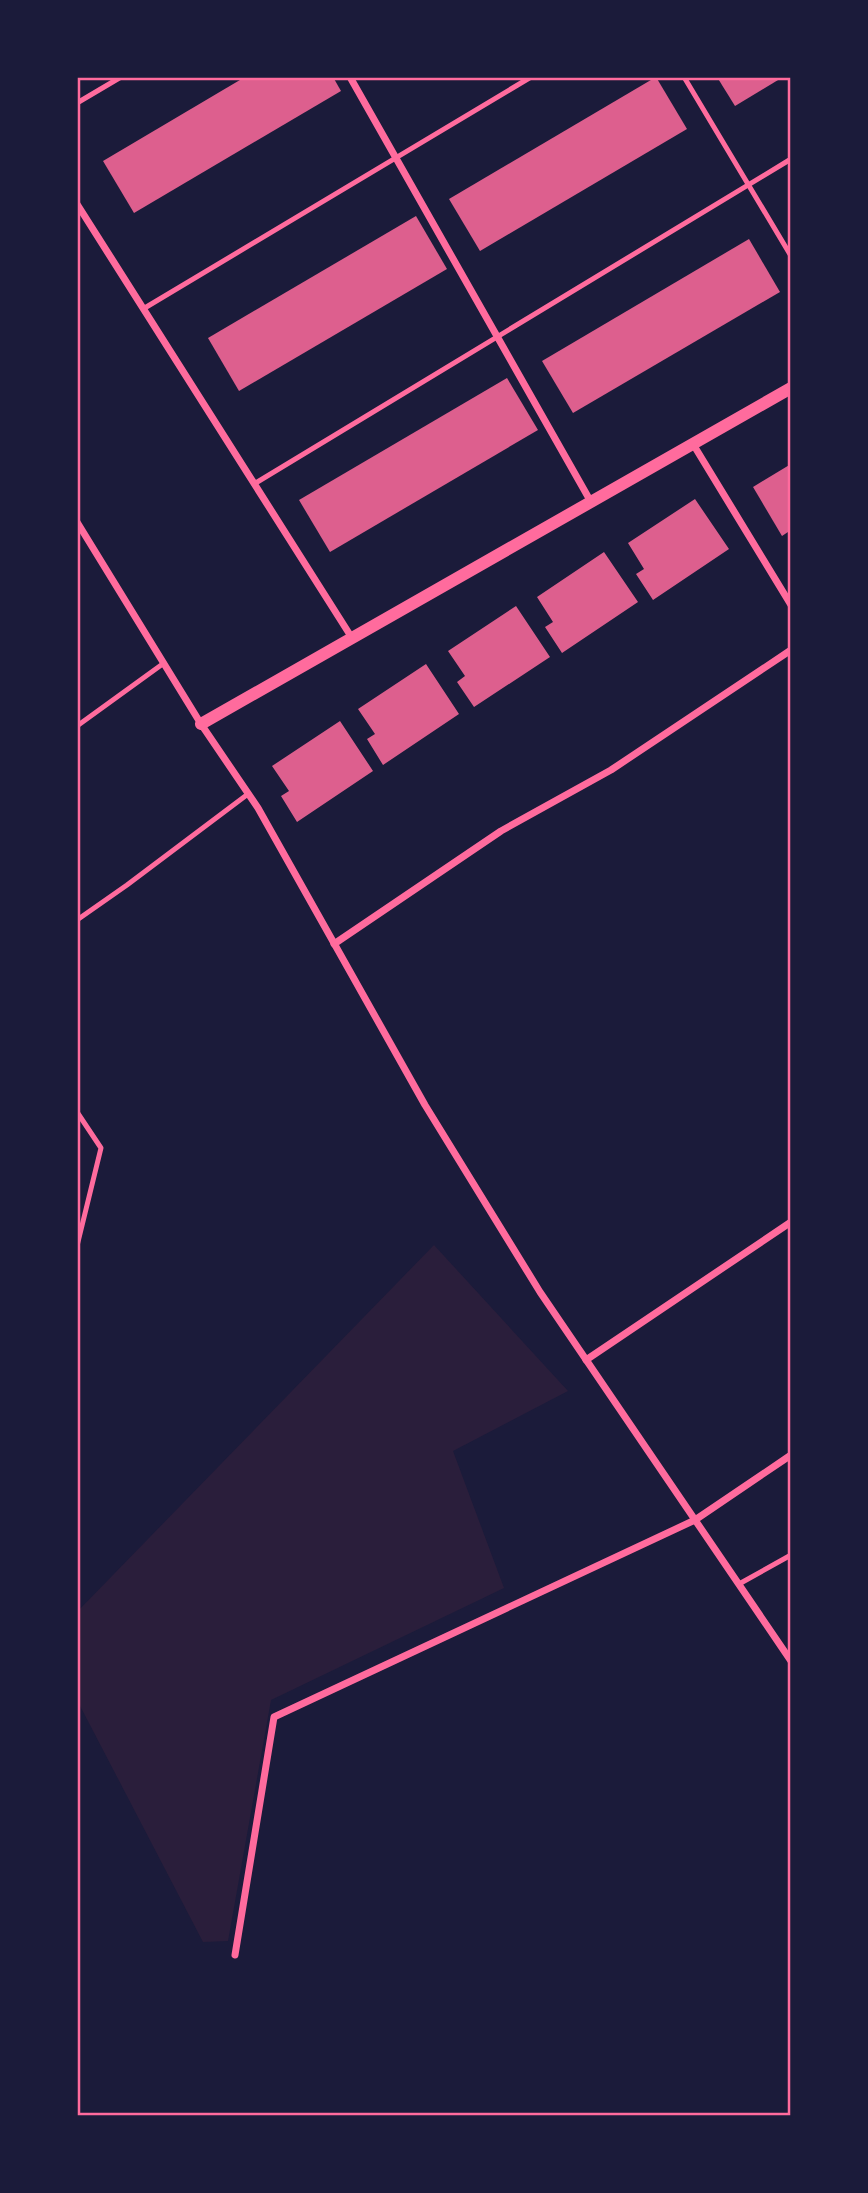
<svg xmlns="http://www.w3.org/2000/svg" width="868" height="2193" font-family="Cabin,sans-serif">
	<rect width="100%" height="100%" fill="#1b1b3a"/>
	<polygon fill="#2a1e3b" points="434,1245 568,1391 453,1451 504,1588 271,1700 228,1941 203,1942 77,1700 77,1612"/>
	<g fill="#dd5f8e">
		<polygon points="245,77 333,77 341,91 134,213 103,161"/>
		<polygon points="656,77 687,129 480,251 449,199"/>
		<polygon points="717,77 783,77 735,106"/>
		<polygon points="416,216 447,269 239,391 208,338"/>
		<polygon points="749,239 780,292 573,413 542,361"/>
		<polygon points="507,378 538,430 330,552 299,500"/>
		<polygon points="791,464 791,530 782,536 753,487"/>
		<polygon points="695,499 729,549 653,600 636,574 644,569 628,543"/>
		<polygon points="604,552 638,602 562,653 545,627 553,622 537,597"/>
		<polygon points="516,606 550,657 474,707 457,682 465,676 448,651"/>
		<polygon points="426,664 459,714 383,765 367,739 375,734 358,709"/>
		<polygon points="340,721 373,771 297,822 281,796 289,791 272,766"/>
	</g>
	<g fill="none" stroke-linecap="round" stroke-linejoin="round">
		<g stroke="#ff6b9d" stroke-width="5">
			<polyline points="684,77 791,256"/>
			<polyline points="77,103 121,77"/>
			<polyline points="143,309 531,77"/>
			<polyline points="254,484 791,159"/>
			<polyline points="77,726 164,663"/>
			<polyline points="77,920 127,885 248,794"/>
			<polyline points="77,1112 101,1148 77,1246"/>
			<polyline points="739,1584 791,1555"/>
		</g>
		<g stroke="#ff6b9d" stroke-width="7">
			<polyline points="350,77 591,502"/>
			<polyline points="77,204 352,638"/>
			<polyline points="693,444 791,605"/>
			<polyline points="77,522 201,724 258,808 425,1105 540,1292 791,1661"/>
			<polyline points="334,944 501,831 611,770 791,650"/>
			<polyline points="586,1360 791,1222"/>
			<polyline points="235,1955 274,1717 695,1520 791,1455"/>
		</g>
		<polyline stroke="#ff6b9d" stroke-width="12" points="201,724 791,388"/>
	</g>
	<rect width="868" height="2193" fill="none" stroke="#1b1b3a" stroke-width="158"/>
	<rect x="79" y="79" width="710" height="2035" fill="none" stroke="#ff6b9d" stroke-width="2.5"/>
</svg>
